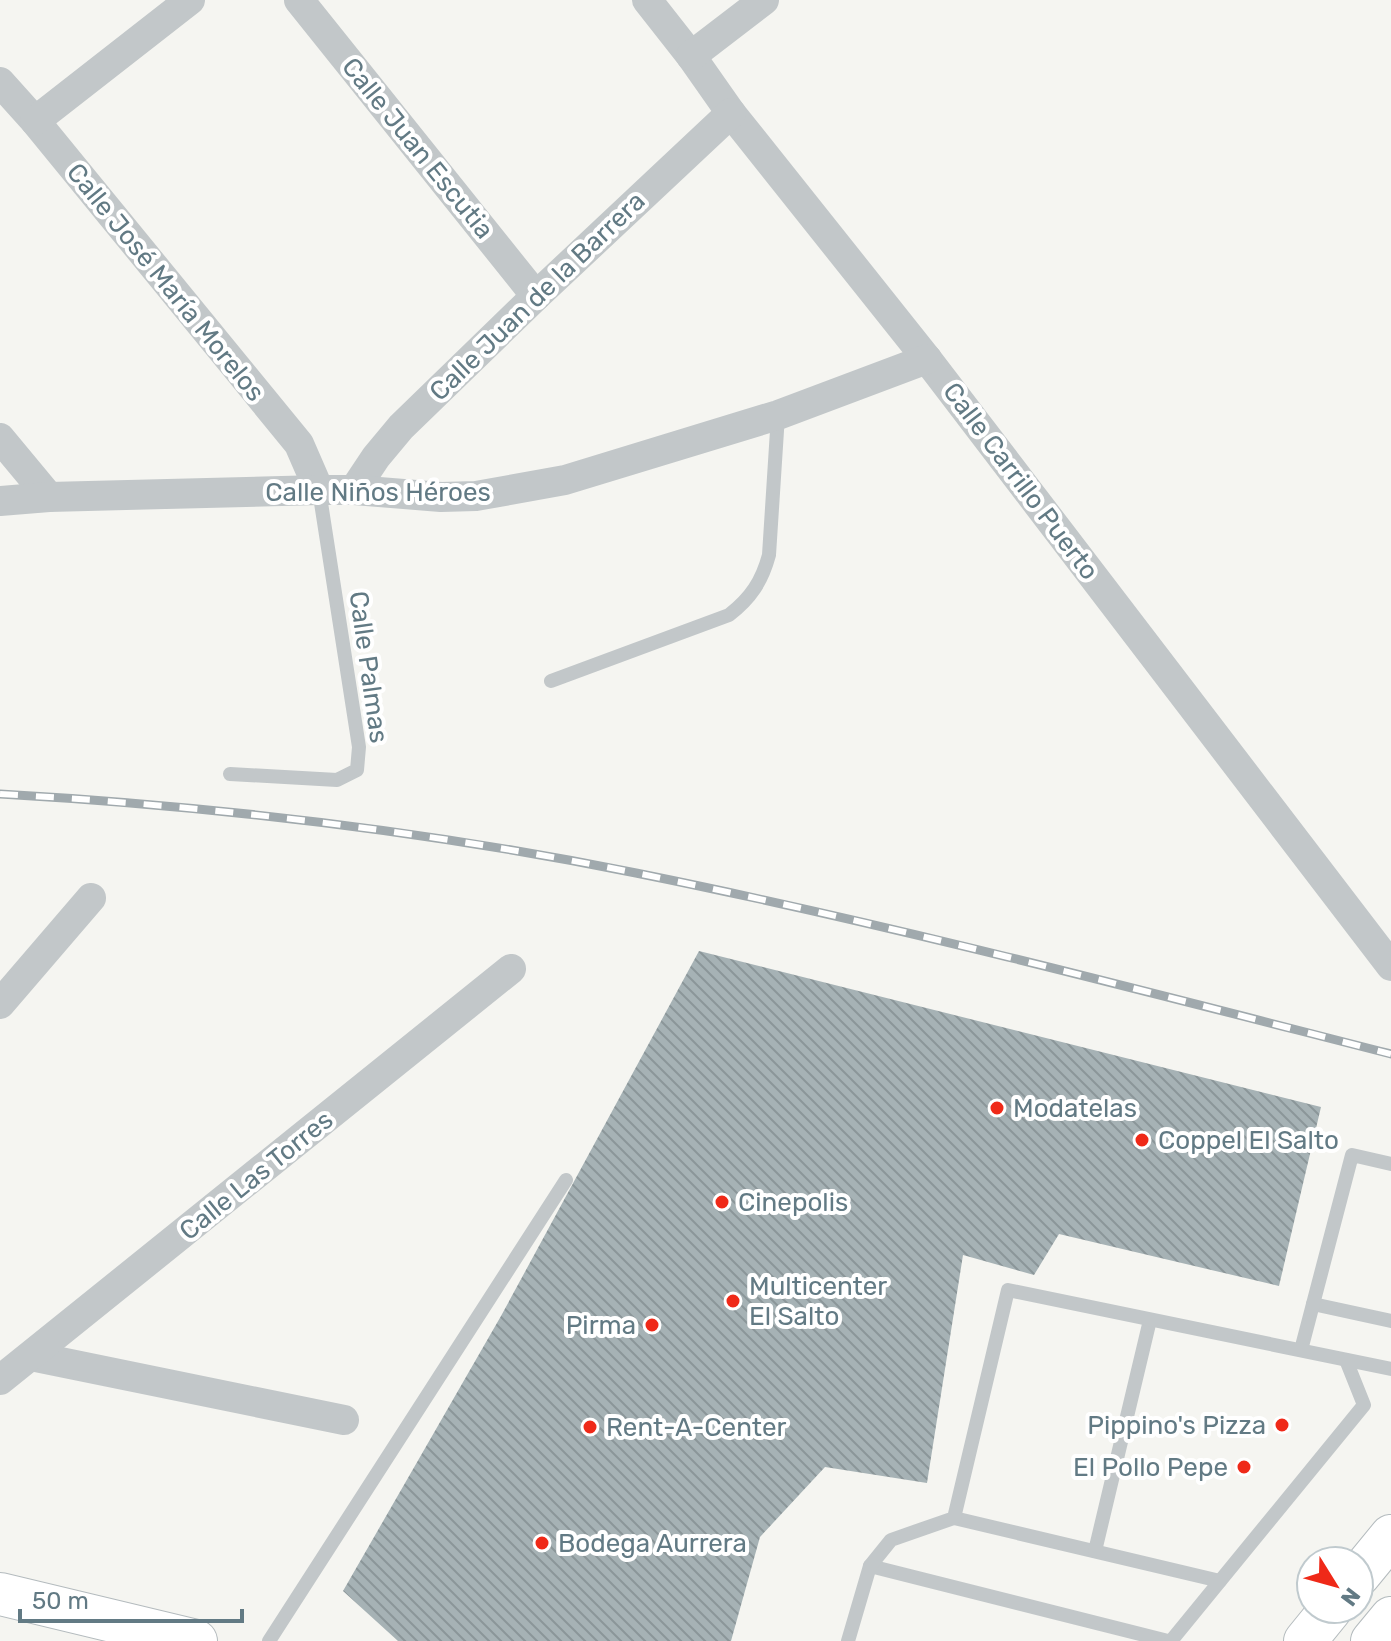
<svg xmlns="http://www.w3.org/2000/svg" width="1391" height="1641" font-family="Rubik,sans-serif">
	<defs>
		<pattern id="building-back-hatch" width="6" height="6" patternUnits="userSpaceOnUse" patternTransform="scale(2)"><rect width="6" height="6" fill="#a6b2b5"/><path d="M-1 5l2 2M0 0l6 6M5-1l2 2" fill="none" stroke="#8b9699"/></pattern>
	</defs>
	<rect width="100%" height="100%" fill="#f5f5f1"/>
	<polygon fill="url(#building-back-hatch)" points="699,951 1321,1107 1279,1286 1059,1234 1034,1275 963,1255 927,1483 825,1467 760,1537 731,1641 398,1641 343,1591 501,1316"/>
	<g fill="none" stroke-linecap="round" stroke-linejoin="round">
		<defs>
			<g id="secondary">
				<polyline points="1359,1575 1391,1536"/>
				<polyline points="0,1594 196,1641"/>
				<polyline points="1305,1641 1331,1609"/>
				<polyline points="1372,1641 1391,1618"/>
			</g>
		</defs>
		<use href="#secondary" stroke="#b4bbbe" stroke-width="44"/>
		<g stroke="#c2c7c9" stroke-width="14">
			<path d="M551,681L729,615C751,598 762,581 769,555L778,415"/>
			<polyline points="230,774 337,780 357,770 359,747 319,490"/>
			<polyline points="1313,1304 1391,1321"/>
			<polyline points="1301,1350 1352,1155 1391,1164"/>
			<polyline points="954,1518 1220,1581"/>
			<polyline points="1095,1551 1150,1320"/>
			<polyline points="870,1566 1168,1641"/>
			<polyline points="269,1641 566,1180"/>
			<polyline points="848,1641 870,1566 891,1540 954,1518 1008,1290 1391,1369"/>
			<polyline points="1171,1641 1364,1405 1346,1360"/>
		</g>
		<g stroke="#c2c7c9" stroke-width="30">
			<polyline points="299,0 536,296"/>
			<polyline points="647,0 691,56 731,113 927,359 1391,966"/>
			<polyline points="691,56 764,0"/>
			<polyline points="0,82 35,121 299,444 319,490"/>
			<polyline points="35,121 190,0"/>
			<polyline points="0,438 49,497"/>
			<polyline points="354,490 376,457 401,427 536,296 731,113"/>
			<polyline points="0,501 49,497 319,490 354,490 441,497 476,496 565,480 778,415 927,359"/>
			<polyline points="0,1004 91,898"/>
			<polyline points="31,1356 344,1420"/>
			<polyline points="0,1380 511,969"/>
		</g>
		<use href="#secondary" stroke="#fff" stroke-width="42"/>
		<defs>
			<path id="rail" d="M0,794C212,806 428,831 636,873C890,924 1140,990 1391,1054"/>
		</defs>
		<use href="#rail" stroke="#a0a9ad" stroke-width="9"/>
		<use href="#rail" stroke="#fff" stroke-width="6" stroke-dasharray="18" stroke-linecap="butt"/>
	</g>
	<g fill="#ef2918" stroke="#fff" stroke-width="3">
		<circle cx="997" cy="1108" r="8"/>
		<circle cx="1142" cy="1140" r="8"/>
		<circle cx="722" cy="1202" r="8"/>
		<circle cx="733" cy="1301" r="8"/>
		<circle cx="652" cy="1325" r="8"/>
		<circle cx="1282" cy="1425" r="8"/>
		<circle cx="590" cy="1427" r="8"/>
		<circle cx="1244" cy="1467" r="8"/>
		<circle cx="542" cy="1543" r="8"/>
	</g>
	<g text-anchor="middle" stroke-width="8" stroke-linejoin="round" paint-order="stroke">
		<g font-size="26" fill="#627a84" stroke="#fff">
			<text transform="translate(418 148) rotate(51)" y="9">Calle Juan Escutia</text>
			<text transform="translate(166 282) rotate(51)" y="9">Calle José María Morelos</text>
			<text transform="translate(537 296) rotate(-44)" y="9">Calle Juan de la Barrera</text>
			<text transform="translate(1021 481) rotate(53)" y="9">Calle Carrillo Puerto</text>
			<text x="378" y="501">Calle Niños Héroes</text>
			<text transform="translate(369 667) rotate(82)" y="9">Calle Palmas</text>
			<text transform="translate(256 1175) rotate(-39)" y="9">Calle Las Torres</text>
		</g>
		<g font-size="26" fill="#627a84" stroke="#fff" text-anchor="start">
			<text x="1013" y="1117">Modatelas</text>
			<text x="1158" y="1149">Coppel El Salto</text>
			<text x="738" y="1211">Cinepolis</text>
			<text x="749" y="1295">Multicenter<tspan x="749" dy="30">El Salto</tspan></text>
			<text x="636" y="1334" text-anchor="end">Pirma</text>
			<text x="1266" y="1434" text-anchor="end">Pippino's Pizza</text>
			<text x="606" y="1436">Rent-A-Center</text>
			<text x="1228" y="1476" text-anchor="end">El Pollo Pepe</text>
			<text x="558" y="1552">Bodega Aurrera</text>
		</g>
	</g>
	<g transform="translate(1335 1585) rotate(127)"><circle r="38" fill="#ffffff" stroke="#c0cace" stroke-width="2"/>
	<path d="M0-6L14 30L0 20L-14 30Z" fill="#ef2918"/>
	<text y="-12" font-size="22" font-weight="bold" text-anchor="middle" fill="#627a84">N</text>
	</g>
	<path d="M20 1609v12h222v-12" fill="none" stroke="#627a84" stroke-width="4"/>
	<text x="32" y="1609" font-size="24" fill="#627a84" stroke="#ffffff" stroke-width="6" paint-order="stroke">50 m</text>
</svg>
